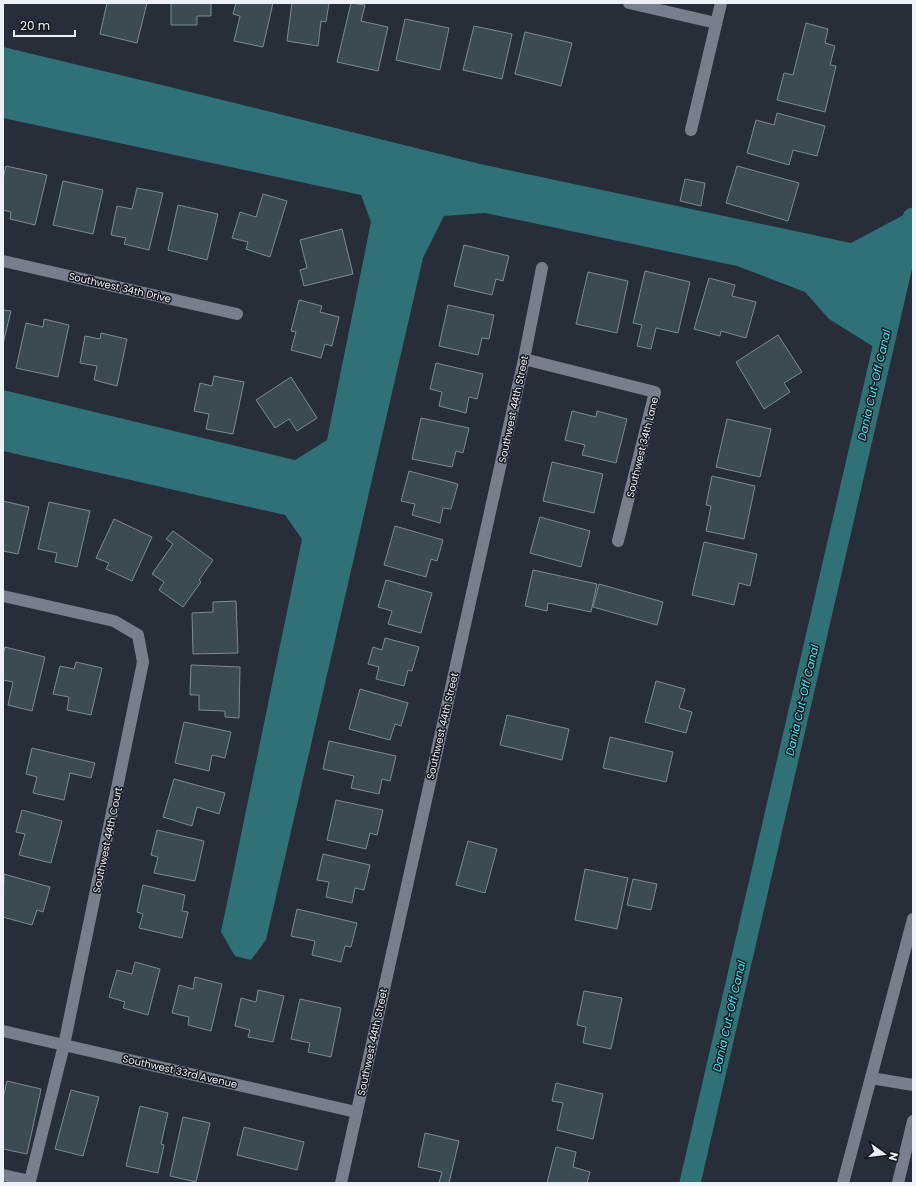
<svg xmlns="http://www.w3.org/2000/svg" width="916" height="1186" font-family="Poppins,sans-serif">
	<rect width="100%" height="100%" fill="#272e39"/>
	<polygon fill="#307077" points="3,47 170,87 480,164 851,243 913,210 913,218 882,352 829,319 805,292 737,266 485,213 444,216 423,258 266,940 251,960 235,956 221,932 302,539 285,515 3,451 3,390 295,460 327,440 371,222 361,195 3,118"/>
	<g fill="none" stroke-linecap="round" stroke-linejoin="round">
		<polyline stroke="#307077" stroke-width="21" points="690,1183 913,218"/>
	</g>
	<g fill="#3c4a51" stroke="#7c8b93">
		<polygon points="107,3 147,3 137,43 100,34"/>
		<polygon points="171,3 211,3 211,16 197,16 197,25 171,25"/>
		<polygon points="236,3 273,3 263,47 234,41 240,16 233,14"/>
		<polygon points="292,3 329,3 326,22 321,21 318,46 287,41"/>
		<polygon points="351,3 365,5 361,21 388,27 378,71 337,62"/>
		<polygon points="405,19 449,28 440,70 396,60"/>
		<polygon points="806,23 828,29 825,43 835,46 830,65 836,66 825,112 777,100 784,73 793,75"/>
		<polygon points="474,26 512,34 502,79 463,70"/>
		<polygon points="525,32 572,43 561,86 515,74"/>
		<polygon points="777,113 825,126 817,156 793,150 789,165 747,153 756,120 774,125"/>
		<polygon points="6,166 47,175 35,225 10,219 11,212 3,210 3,179"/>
		<polygon points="737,166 799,183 788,221 726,203"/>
		<polygon points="685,179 705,183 701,206 680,201"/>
		<polygon points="63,181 103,190 93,234 53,225"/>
		<polygon points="137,188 163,193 149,250 124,244 126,238 111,235 117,206 132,209"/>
		<polygon points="263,194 287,201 270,257 246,249 248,242 232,238 240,212 256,217"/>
		<polygon points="178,205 218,214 207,260 168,250"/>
		<polygon points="342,229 353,274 304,286 300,270 307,268 300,240"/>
		<polygon points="464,245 509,256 503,281 496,279 492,295 454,286"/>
		<polygon points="645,271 690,282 678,333 656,328 651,349 637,346 642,325 633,323"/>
		<polygon points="588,272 628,281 617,333 576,324"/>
		<polygon points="709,278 735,285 732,296 756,302 746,338 721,331 720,336 694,329"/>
		<polygon points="299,300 322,306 320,312 339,317 332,346 325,344 321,358 291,350 296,332 291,331"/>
		<polygon points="448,305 494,315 489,339 482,338 478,355 439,346"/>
		<polygon points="3,310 11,311 3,344"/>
		<polygon points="44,319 69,325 58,377 16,368 26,323 43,327"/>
		<polygon points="101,333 127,339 117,386 94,380 97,366 80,363 85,336 100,339"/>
		<polygon points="778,335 802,372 784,383 790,392 764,409 736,362"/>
		<polygon points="436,363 483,374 477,399 469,397 466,413 439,406 442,392 430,389"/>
		<polygon points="214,376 244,382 233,434 206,429 209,414 194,411 200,383 212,386"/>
		<polygon points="291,377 317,418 297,431 289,419 275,428 256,400"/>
		<polygon points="572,411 596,417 597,411 627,419 616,463 582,455 585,445 565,440"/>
		<polygon points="421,418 469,428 463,453 456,451 452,467 412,459"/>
		<polygon points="727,419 771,429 760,477 716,467"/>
		<polygon points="552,462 603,474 594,513 543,501"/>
		<polygon points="409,471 458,484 451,509 443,508 440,523 412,515 415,504 401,501"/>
		<polygon points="712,476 755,486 744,539 706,531 711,506 706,505"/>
		<polygon points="3,501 29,507 18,554 3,551"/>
		<polygon points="49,502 90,511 77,567 55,562 57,553 38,549"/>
		<polygon points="540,517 590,531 581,567 530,553"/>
		<polygon points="114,519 152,537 132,581 106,569 109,563 96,558"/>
		<polygon points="395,526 443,540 437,561 431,559 426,577 384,565"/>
		<polygon points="173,531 213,560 199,580 201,582 183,607 159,590 164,582 152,574 173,544 166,539"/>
		<polygon points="704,542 757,554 750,586 739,583 734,605 692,595"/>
		<polygon points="533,570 597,584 591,612 548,603 547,611 525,606"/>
		<polygon points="386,580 432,593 421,633 388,624 392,611 378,607"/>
		<polygon points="599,584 663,602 657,625 593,607"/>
		<polygon points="236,601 238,653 193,654 192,613 213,612 213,602"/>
		<polygon points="385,638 419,647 412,671 408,670 404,686 376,679 379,667 368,664 373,647 382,650"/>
		<polygon points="5,647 45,657 32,711 8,705 13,682 3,680 3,655"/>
		<polygon points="76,662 102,668 91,715 67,710 69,697 53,694 60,666 74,669"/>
		<polygon points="191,665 240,667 239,718 225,717 225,711 199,710 199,695 190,695"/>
		<polygon points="656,681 685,689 679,708 692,712 686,733 645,722"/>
		<polygon points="360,689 408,703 401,726 395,724 390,740 349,729"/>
		<polygon points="507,715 569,729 562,760 500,745"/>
		<polygon points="184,722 231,732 225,758 212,755 209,771 175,763"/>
		<polygon points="610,737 673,752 666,782 603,768"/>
		<polygon points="329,741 396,756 390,781 382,779 379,794 351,788 354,776 323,769"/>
		<polygon points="32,748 95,763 91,778 70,773 64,800 33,793 37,777 26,774"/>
		<polygon points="174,779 225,793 219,814 197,807 192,826 163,817"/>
		<polygon points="336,800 383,810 377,835 370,833 366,849 327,840"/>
		<polygon points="22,810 62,821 51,863 19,855 25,834 16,832"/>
		<polygon points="157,830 204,841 195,881 154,873 158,857 151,855"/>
		<polygon points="468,841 497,849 485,893 456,885"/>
		<polygon points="323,854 370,865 364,890 355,888 352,903 326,897 329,882 317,880"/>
		<polygon points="585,869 628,878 617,929 575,920"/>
		<polygon points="4,874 50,887 43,912 37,910 32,925 3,917"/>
		<polygon points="633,879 657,884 651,910 627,905"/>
		<polygon points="143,885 185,895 182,911 188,912 182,938 139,928 143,914 137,912"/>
		<polygon points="297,909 357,923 351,947 345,946 341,962 312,955 315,941 291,936"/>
		<polygon points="135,962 160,969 148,1015 123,1008 125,1002 109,997 117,970 132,974"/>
		<polygon points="195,977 222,984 211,1031 188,1025 189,1017 172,1013 179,985 193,989"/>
		<polygon points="258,990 284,996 273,1042 248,1037 250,1030 235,1026 241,998 256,1002"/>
		<polygon points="584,991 622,998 611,1049 583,1043 586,1027 577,1025"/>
		<polygon points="300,999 341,1008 331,1057 308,1052 310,1043 291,1039"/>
		<polygon points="7,1081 41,1089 27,1154 3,1149 3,1098"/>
		<polygon points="556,1083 603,1094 593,1139 557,1130 563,1103 552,1101"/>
		<polygon points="71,1090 99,1097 83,1156 55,1149"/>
		<polygon points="140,1106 168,1113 161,1144 164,1145 158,1173 126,1166"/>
		<polygon points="183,1117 210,1123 196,1182 170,1176"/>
		<polygon points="244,1127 304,1142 297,1170 237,1155"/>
		<polygon points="425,1133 459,1141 449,1183 439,1183 442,1172 418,1167"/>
		<polygon points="556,1147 576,1152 573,1167 590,1172 587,1183 547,1183"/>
	</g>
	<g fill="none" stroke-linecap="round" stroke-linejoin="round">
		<g stroke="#777f8c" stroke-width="12">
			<polyline points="871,1078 913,1085"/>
			<polyline points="3,1175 30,1181 64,1045"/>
			<polyline points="843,1183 913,919"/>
			<polyline points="898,1183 913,1121"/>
		</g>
		<g stroke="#777f8c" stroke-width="12">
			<polyline points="629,3 716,23"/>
			<polyline points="691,130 721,3"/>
			<polyline points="3,261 237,314"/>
			<polyline points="524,359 655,392 618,541"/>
			<polyline points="3,596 114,621 138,635 143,662 64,1045"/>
			<polyline points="3,1031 356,1112"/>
			<polyline points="341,1183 524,359 542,268"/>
		</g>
	</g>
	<g text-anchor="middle" stroke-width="3" stroke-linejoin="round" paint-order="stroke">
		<g font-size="10" fill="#ecf0f7" stroke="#13161b">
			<text transform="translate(120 287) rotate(13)" y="4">Southwest 34th Drive</text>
			<text transform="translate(513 409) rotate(-78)" y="4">Southwest 44th Street</text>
			<text transform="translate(642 447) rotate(-76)" y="4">Southwest 34th Lane</text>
			<text transform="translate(442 726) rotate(-77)" y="4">Southwest 44th Street</text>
			<text transform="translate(107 840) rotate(-78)" y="4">Southwest 44th Court</text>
			<text transform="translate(372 1042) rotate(-78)" y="4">Southwest 44th Street</text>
			<text transform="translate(180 1071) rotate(13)" y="4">Southwest 33rd Avenue</text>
		</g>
		<g font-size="11" font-style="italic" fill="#36efff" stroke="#13161b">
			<text transform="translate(874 385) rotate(-77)" y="4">Dania Cut-Off Canal</text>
			<text transform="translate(802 700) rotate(-77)" y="4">Dania Cut-Off Canal</text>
			<text transform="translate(729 1016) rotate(-77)" y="4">Dania Cut-Off Canal</text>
		</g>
	</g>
	<rect width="916" height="1186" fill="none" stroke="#ecf0f7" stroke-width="8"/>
	<g transform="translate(884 1154) rotate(104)" stroke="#13161b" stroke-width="3" paint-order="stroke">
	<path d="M0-3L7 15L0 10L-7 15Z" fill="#ecf0f7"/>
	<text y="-6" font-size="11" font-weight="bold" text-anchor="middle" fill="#ecf0f7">N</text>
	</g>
	<path d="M14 30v6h61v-6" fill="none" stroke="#ecf0f7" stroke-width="2"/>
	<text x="20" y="30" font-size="12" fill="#ecf0f7" stroke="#13161b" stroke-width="3" paint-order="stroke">20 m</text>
</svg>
